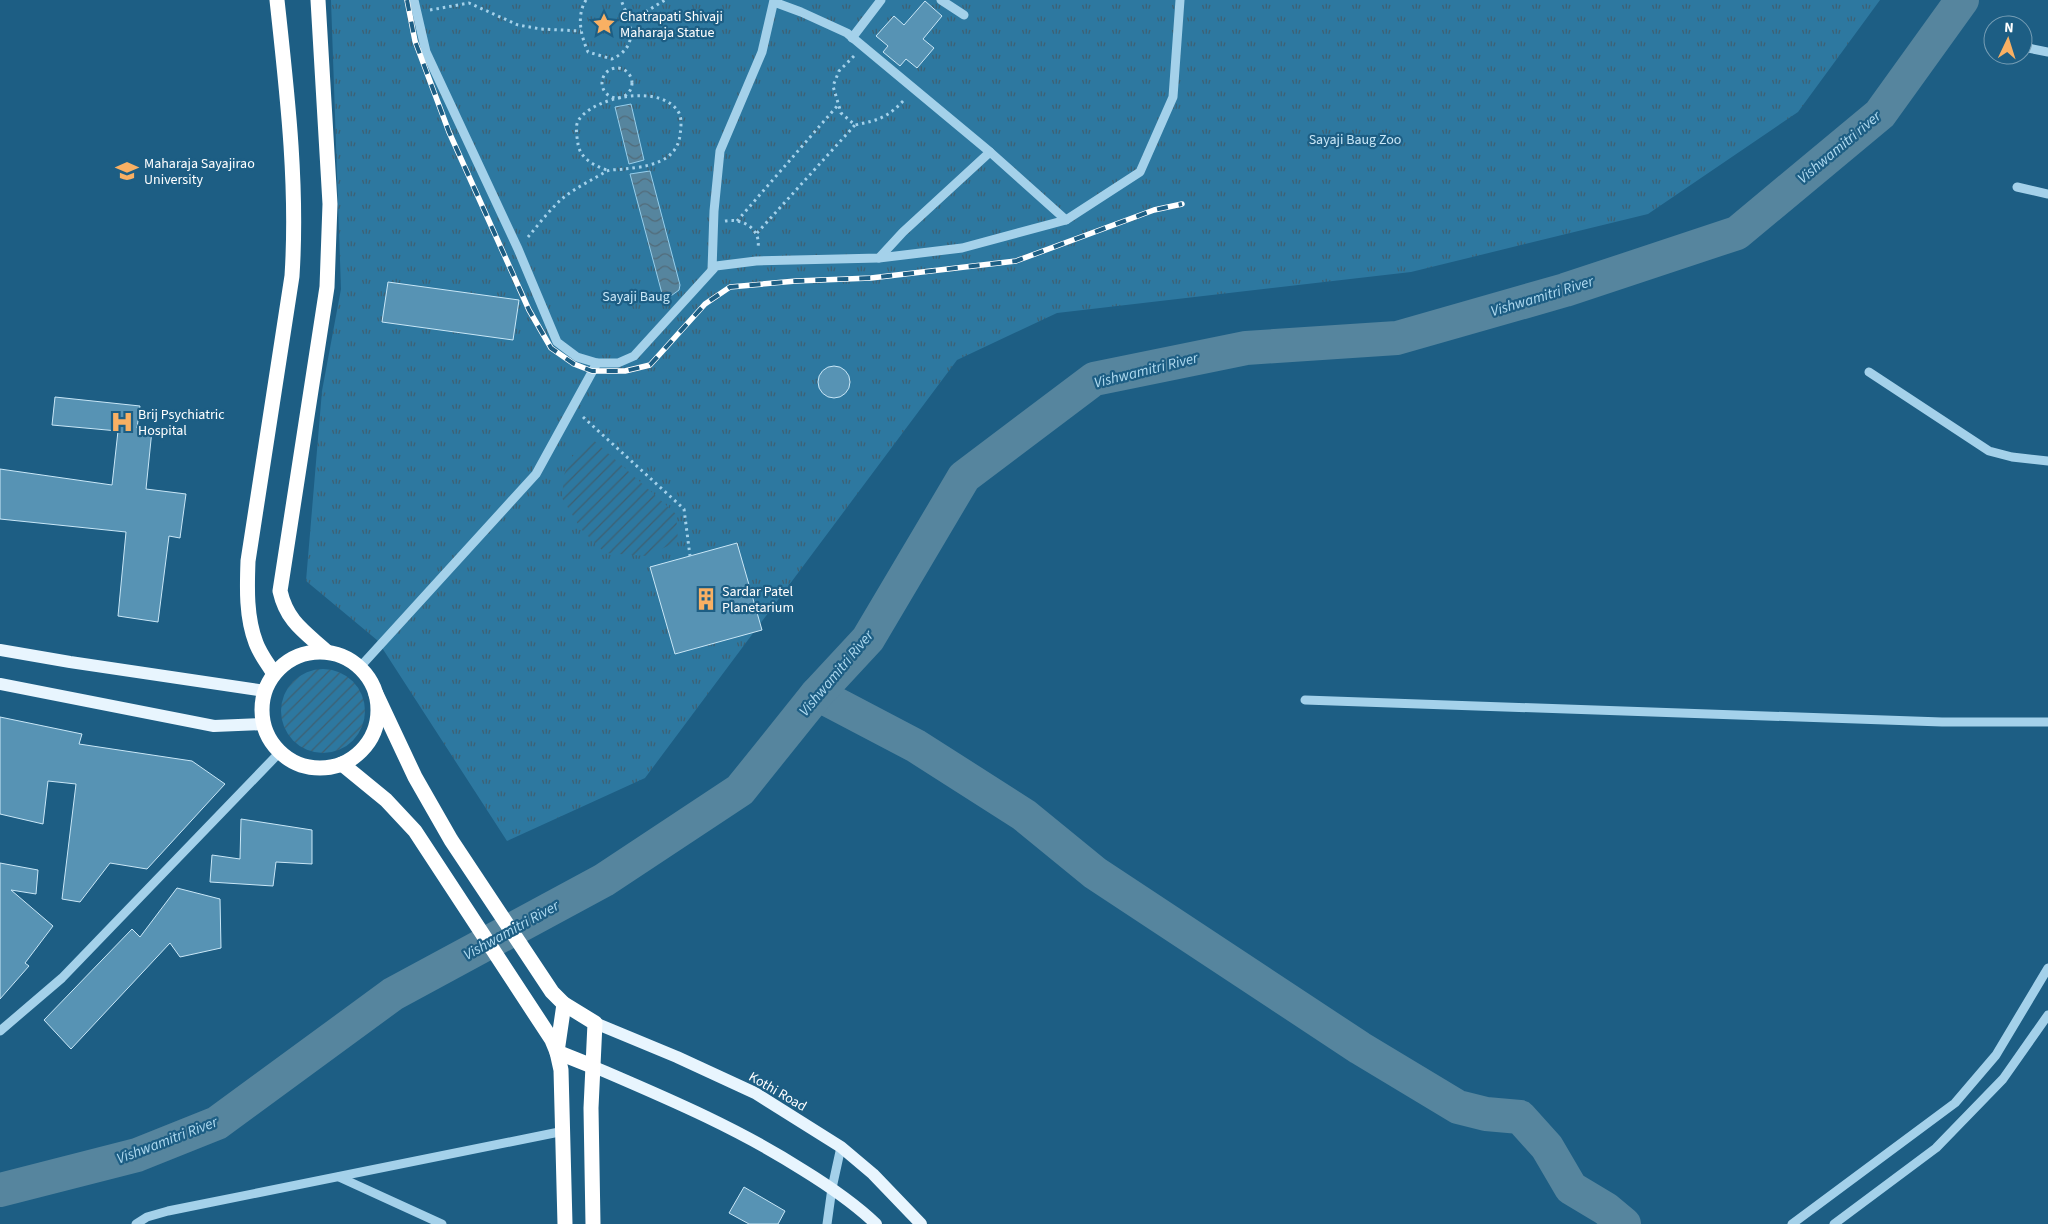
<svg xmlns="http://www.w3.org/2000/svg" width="2048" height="1224" font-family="'Source Sans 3',sans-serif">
	<defs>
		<pattern id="grass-tufts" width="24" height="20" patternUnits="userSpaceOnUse" patternTransform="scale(1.25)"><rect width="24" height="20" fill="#2d78a0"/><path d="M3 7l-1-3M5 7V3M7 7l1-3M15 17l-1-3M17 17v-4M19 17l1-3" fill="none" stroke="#3e6072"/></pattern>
		<pattern id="garden-furrows" width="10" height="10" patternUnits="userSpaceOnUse" patternTransform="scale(1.25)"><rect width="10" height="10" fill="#2d78a0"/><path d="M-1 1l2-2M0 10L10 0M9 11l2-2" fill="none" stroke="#3e6072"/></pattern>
		<pattern id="water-waves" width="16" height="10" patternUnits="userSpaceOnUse" patternTransform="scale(1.25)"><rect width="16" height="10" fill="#56859e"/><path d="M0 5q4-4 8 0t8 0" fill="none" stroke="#526b79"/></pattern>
	</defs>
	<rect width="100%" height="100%" fill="#1d5e84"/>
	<polygon fill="url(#grass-tufts)" points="331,0 1880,0 1798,112 1648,214 1411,272 1057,313 957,360 645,778 507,841 377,640 306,581 322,391 341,289"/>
	<g fill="url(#garden-furrows)">
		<polygon points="591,438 676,514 678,541 647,556 605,553 581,529 562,498 564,475 571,458"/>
		<circle cx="323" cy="711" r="42"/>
	</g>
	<g fill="url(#water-waves)" stroke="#97cfec">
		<polygon points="631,104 644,160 629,164 615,107"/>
		<polygon points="650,171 680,285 679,290 664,301 630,174"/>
	</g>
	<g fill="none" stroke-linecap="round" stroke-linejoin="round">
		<g stroke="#56859e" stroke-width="34">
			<polyline points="817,694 916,746 1024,815 1095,873 1360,1048 1458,1107 1486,1114 1520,1117 1547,1147 1571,1188 1606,1209 1624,1224"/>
			<polyline points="0,1190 137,1155 217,1123 393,994 604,880 740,790 817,694 868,639 964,477 1094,379 1246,348 1397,338 1565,290 1737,233 1880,114 1962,0"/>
		</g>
	</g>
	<g fill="#5793b4" stroke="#c9e7f7">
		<polygon points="925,1 942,16 923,39 934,48 917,68 906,59 900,66 883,52 888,46 876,36 894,16 904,25"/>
		<polygon points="388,282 519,300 513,340 382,322"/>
		<circle cx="834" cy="382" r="16"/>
		<polygon points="55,397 140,406 137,428 152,430 146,489 186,494 180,538 169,536 158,622 118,616 126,532 0,519 0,469 112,485 118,431 52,425"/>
		<polygon points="737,543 762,630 675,654 650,567"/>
		<polygon points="0,717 82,734 79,744 192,761 225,784 147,869 110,863 80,902 62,899 76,784 48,781 43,824 0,814"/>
		<polygon points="241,819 312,830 312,864 276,862 273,886 210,882 212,855 240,859"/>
		<polygon points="0,863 38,870 36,894 11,890 53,926 25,963 29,966 0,999"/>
		<polygon points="177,888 220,899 221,948 180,957 170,943 71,1049 44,1020 132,929 140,937"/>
		<polygon points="744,1187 785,1211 778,1224 749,1224 729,1213"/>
	</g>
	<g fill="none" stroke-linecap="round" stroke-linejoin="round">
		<g stroke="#a4d1ea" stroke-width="3" stroke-dasharray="2.5 4" stroke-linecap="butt">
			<path d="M586,0C576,16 581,36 588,52L612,59C640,46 631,24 621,0"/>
			<polyline points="430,10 469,3 518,25 541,29 581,31"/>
			<polyline points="629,22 665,0"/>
			<path d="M854,56L839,71L833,86L841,113L855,125C880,120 888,117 905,99"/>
			<circle cx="617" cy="83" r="15"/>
			<path d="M725,221C742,218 761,228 758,248"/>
			<polyline points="737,221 838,105"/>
			<polyline points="757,233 855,125"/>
			<path d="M528,237C539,224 550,209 563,198C575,188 592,180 605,172C610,169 618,170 624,169C645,167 677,163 680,135C681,128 682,119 679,113C663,83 593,96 578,121C575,127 577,137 578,144C580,158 594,166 607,170"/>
			<polyline points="583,417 684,509 690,556"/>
		</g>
		<g stroke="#a4d1ea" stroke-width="9">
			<polyline points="414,0 426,52 518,249 557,342 577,357 597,363"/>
			<polyline points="941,0 964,15"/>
			<polyline points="774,2 801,12 847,33 990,152 1066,220"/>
			<polyline points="852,38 881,0"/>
			<polyline points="2023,47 2048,52"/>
			<polyline points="2017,187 2048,194"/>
			<polyline points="879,258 903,232 990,152"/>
			<polyline points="712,270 714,211 720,151 762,52 774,0"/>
			<polyline points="1869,372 1989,451 2012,457 2048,461"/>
			<polyline points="360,667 536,474 597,363 618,363 634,356 716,266 756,261 879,258 962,248 1066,220 1140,172 1173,97 1180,0"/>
			<polyline points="1305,700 1942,722 2048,722"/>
			<polyline points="0,1031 62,978 280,752"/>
			<polyline points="339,1177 442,1224"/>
			<polyline points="136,1224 147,1217 168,1211 564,1131"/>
			<polyline points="827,1224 832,1188 841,1147"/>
			<polyline points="1792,1224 1955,1103 1996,1055 2048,968"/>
			<polyline points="1834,1224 1936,1148 2003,1079 2048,1015"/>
		</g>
		<g stroke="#e8f5fe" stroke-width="12">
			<polyline points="0,650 70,662 265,691"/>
			<polyline points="0,684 214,726 264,724"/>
			<polyline points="595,1023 677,1057 755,1093 841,1147 873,1174 921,1224"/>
			<path d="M592,1066C664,1097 736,1127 803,1170C829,1186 854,1203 876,1224"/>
		</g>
		<g stroke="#fff" stroke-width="15">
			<path d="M318,0L330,204L327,287L280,591C287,622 305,632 327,652"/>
			<circle cx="320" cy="710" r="58"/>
			<path d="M274,674C268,664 260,654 256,643C246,617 247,588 248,561L292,276C298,184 287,92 277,0"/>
			<polyline points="376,694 415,777 451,840 552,992 564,1004 595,1023 591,1108 593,1224"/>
			<polyline points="342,764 386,800 415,831 552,1040 557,1052 561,1070 565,1224"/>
			<polyline points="564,1004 557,1052 592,1066"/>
		</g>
		<defs>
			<polyline id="rail" points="407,0 415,41 449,132 529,310 551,348 574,364 592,371 625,371 650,365 705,304 730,287 796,281 871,278 1016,261 1154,210 1182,204"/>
		</defs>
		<use href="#rail" stroke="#fff" stroke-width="5.5"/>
		<use href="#rail" stroke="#1d5e84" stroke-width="4" stroke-dasharray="11" stroke-linecap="butt"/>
	</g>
	<defs>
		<symbol id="sight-bare" viewBox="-9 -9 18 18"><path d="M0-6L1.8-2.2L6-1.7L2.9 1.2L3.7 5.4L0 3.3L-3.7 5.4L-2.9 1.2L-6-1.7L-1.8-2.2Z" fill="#f9b063" stroke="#1d5e84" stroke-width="2.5" paint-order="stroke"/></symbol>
		<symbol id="university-bare" viewBox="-9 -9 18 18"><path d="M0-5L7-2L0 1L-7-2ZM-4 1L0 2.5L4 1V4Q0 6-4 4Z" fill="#f9b063" stroke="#1d5e84" stroke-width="2.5" paint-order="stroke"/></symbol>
		<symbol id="hospital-bare" viewBox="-9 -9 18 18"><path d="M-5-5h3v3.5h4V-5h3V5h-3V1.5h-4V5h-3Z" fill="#f9b063" stroke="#1d5e84" stroke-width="2.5" paint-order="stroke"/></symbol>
		<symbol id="building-bare" viewBox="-9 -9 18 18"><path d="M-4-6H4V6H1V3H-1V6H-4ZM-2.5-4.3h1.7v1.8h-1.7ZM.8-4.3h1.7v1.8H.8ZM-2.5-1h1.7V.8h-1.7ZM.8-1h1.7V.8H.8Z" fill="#f9b063" stroke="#1d5e84" stroke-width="2.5" paint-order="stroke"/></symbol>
	</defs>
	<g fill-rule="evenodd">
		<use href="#sight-bare" x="588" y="8" width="32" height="32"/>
		<use href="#university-bare" x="111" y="155" width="32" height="32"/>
		<use href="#hospital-bare" x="106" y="406" width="32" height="32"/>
		<use href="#building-bare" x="690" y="583" width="32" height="32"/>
	</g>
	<g text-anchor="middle" stroke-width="4.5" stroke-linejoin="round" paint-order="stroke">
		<g font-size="14" fill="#fff" stroke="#1d5e84" text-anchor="start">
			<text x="620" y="21">Chatrapati Shivaji<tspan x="620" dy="16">Maharaja Statue</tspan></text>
			<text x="144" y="168">Maharaja Sayajirao<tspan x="144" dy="16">University</tspan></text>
			<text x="138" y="419">Brij Psychiatric<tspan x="138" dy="16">Hospital</tspan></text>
			<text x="722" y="596">Sardar Patel<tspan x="722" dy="16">Planetarium</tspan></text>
		</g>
		<g font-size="14" fill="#c9e7f7" stroke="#1d5e84">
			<text x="1355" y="144">Sayaji Baug Zoo</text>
			<text x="636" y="301">Sayaji Baug</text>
		</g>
		<g font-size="14" fill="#fff" stroke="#1d5e84">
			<text transform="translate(778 1091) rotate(30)" y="5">Kothi Road</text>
		</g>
		<g font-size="15" font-style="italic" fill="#b0dbf1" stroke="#1d5e84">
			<text transform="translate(1839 147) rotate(-40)" y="5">Vishwamitri river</text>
			<text transform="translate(1542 296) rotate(-17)" y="5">Vishwamitri River</text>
			<text transform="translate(1146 370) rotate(-14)" y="5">Vishwamitri River</text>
			<text transform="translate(836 673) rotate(-50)" y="5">Vishwamitri River</text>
			<text transform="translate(511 930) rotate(-29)" y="5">Vishwamitri River</text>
			<text transform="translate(167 1140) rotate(-21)" y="5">Vishwamitri River</text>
		</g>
	</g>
	<g transform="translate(2008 40) rotate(4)"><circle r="24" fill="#1d5e84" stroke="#779eb5"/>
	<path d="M0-4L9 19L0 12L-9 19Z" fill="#f9b063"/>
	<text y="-8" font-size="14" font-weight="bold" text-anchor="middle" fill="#ffffff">N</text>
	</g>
</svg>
